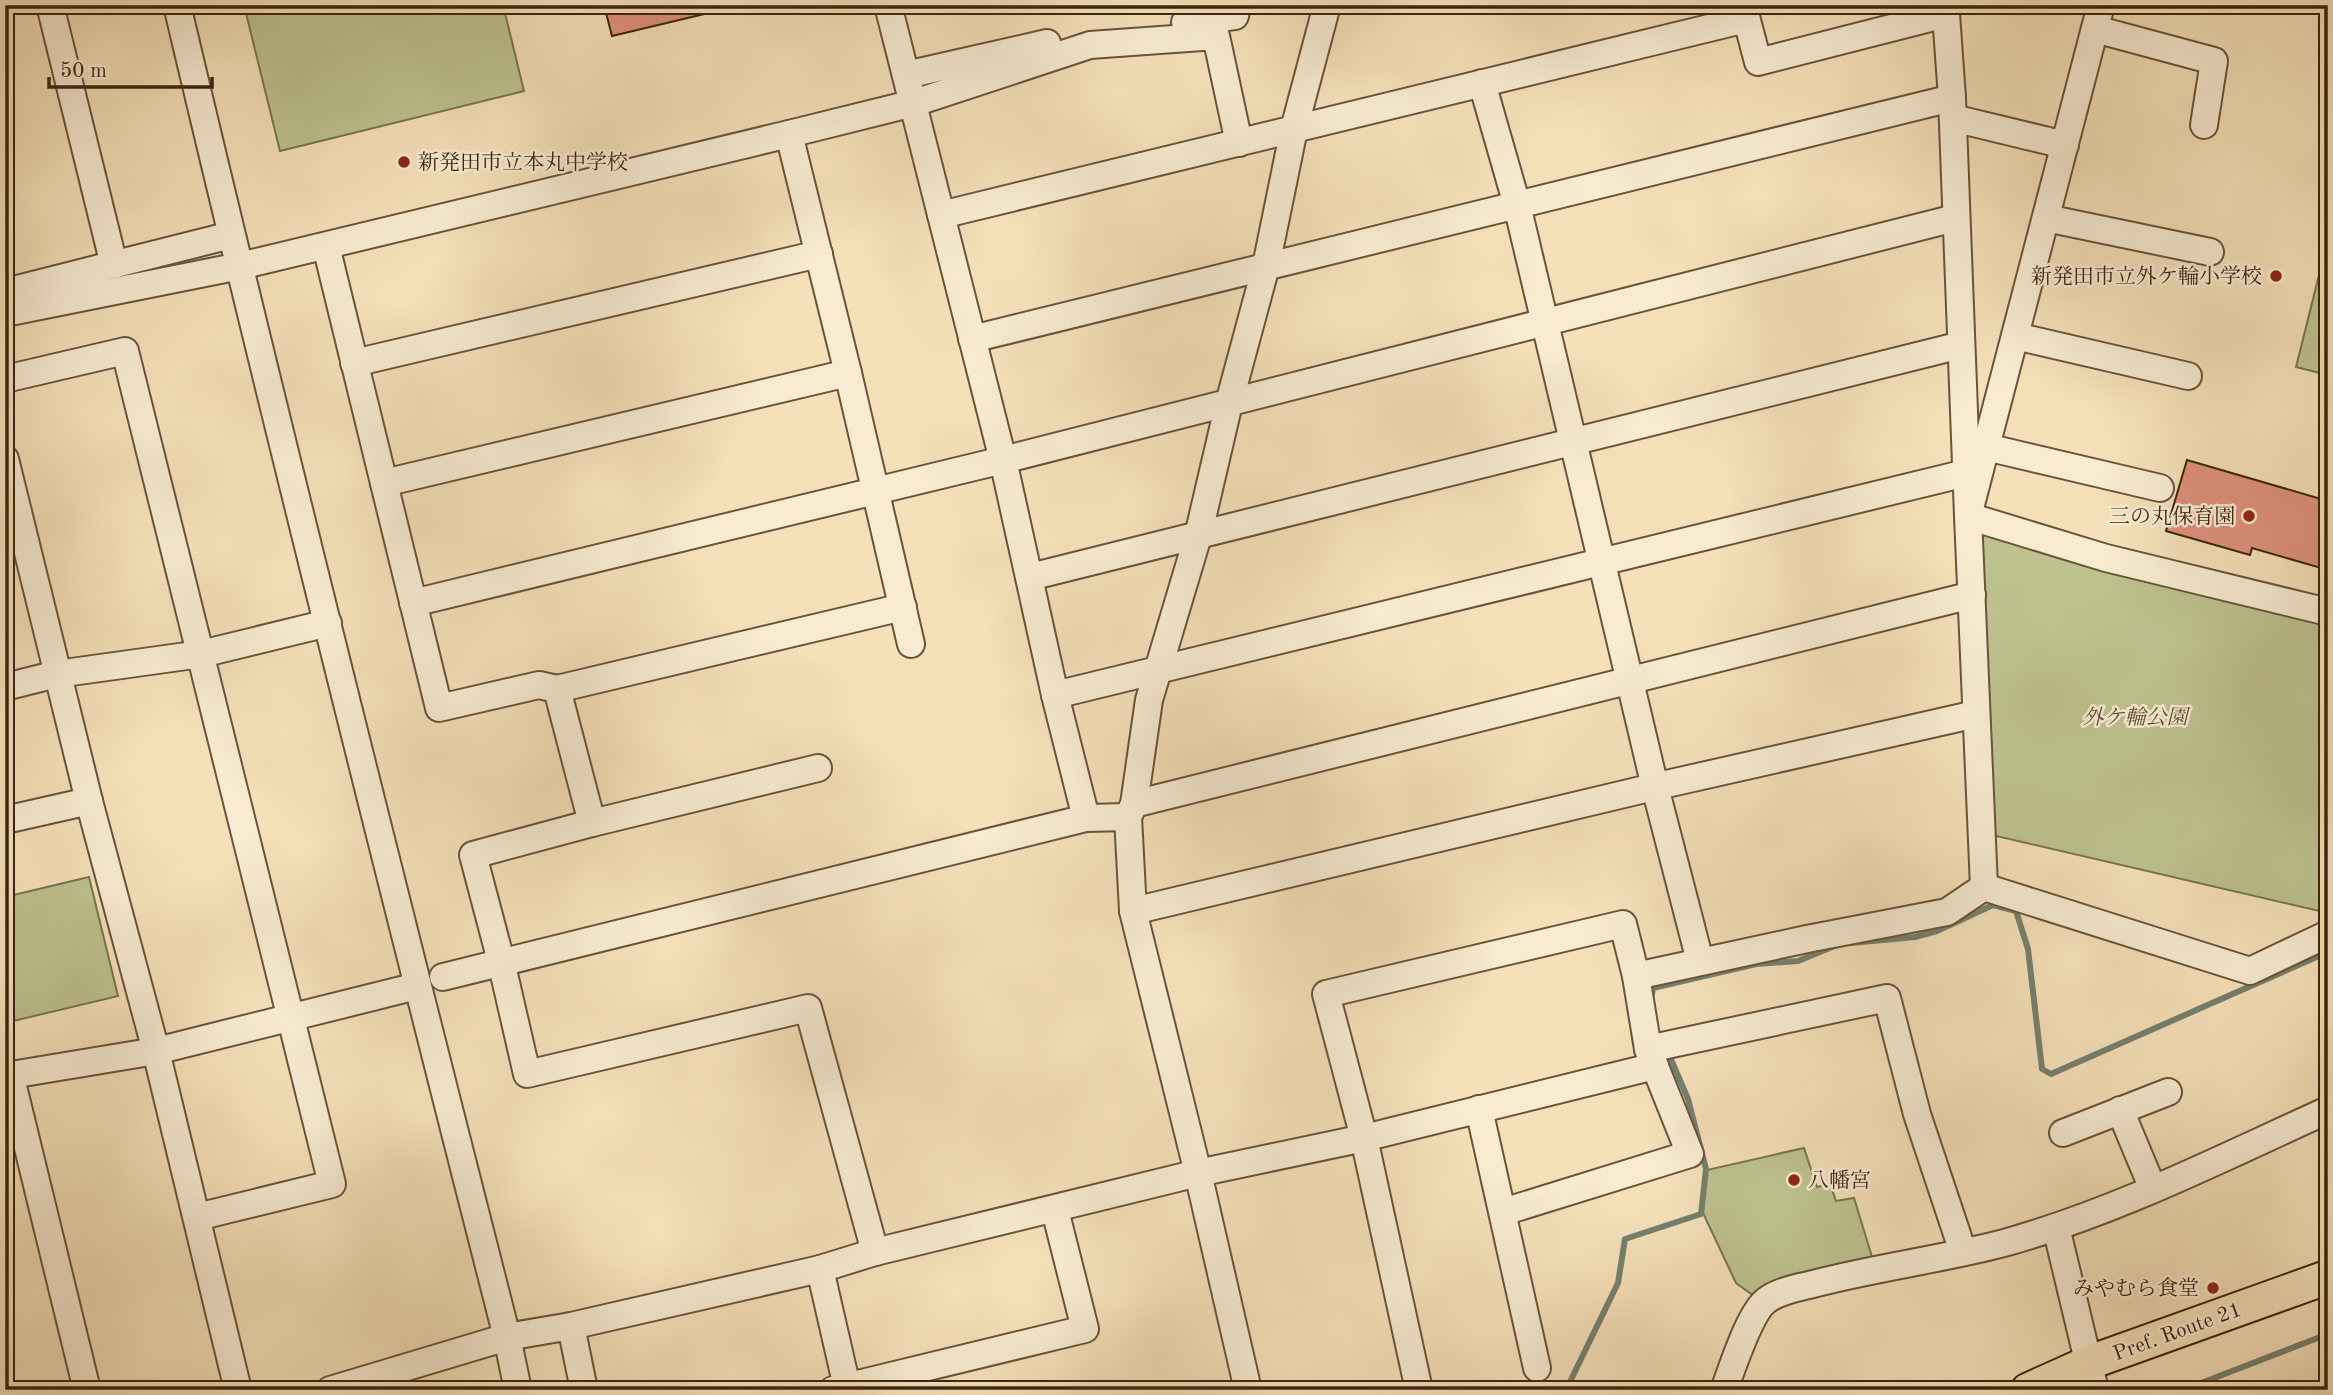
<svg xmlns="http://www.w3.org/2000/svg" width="2333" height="1395" font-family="'Old Standard TT','Noto Serif JP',serif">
	<rect width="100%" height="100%" fill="#f5e0ba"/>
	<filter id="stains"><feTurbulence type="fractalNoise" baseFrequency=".00286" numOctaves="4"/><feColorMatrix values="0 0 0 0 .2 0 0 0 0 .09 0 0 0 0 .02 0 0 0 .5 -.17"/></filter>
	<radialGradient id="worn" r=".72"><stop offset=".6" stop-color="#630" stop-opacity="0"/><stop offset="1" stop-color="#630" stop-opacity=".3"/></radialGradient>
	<g fill="#bdc28f" stroke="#7c7450" stroke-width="2">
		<polygon points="244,5 503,5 524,91 280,151"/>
		<polygon points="2328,239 2328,375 2296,367"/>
		<polygon points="1980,523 2328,617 2328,913 1992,835"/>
		<polygon points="89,877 118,996 5,1023 5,897"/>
		<polygon points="1804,1148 1817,1187 1830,1184 1836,1201 1854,1198 1876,1270 1758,1299 1736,1283 1703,1213 1707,1170"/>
	</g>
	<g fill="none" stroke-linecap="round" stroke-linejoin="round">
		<g stroke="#75806f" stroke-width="6">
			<polyline points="1851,943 1915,937 1937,931 1993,905 2016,911 2028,949 2042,1069 2051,1074 2328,952"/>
			<polyline points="1651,1001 1653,988 1756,964 1798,961 1837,945"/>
			<polyline points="1566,1390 1618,1283 1625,1239 1701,1214 1706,1169 1688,1099 1667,1050"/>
			<polyline points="2183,1390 2328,1334"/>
		</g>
	</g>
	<g fill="#de917e" stroke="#3b2510" stroke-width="2">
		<polygon points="604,5 742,5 612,36"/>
		<polygon points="2187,460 2328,501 2328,570 2252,548 2250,555 2166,531"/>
	</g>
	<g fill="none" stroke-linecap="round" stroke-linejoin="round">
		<defs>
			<g id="minor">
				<polyline points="50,5 114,265"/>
				<path d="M177,5C282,450 394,894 507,1337L518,1390"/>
				<polyline points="888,5 1003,460 1055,695 1086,818 1128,817"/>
				<polyline points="1743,5 1758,62 1946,14 1952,98 1968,516 2106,558 2328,612"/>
				<polyline points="1185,22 1235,16 1237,5"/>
				<polyline points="2095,29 2214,61 2204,125"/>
				<polyline points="906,75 1047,43"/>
				<polyline points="1482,83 1517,205 1655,787 1700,961"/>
				<polyline points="1953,118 2065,145"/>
				<polyline points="789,134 848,373 911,644"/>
				<polyline points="941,215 1746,19"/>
				<polyline points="2046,218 2210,252"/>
				<polyline points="326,246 439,708 539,685 557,689 592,823"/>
				<polyline points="5,292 231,235"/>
				<polyline points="5,313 240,266 789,134 914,103 1090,45 1216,36 1239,143"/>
				<polyline points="2015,336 2188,376"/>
				<polyline points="972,339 1952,98"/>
				<polyline points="354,363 819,254"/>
				<polyline points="5,379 125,351 332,1184 197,1217"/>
				<polyline points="1986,447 2160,488"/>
				<polyline points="5,459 89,801 156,1051 238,1390"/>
				<polyline points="384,483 848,373"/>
				<polyline points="1030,577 1961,345"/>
				<polyline points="413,603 1003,460 1955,218"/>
				<polyline points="5,687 57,674 201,654 328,623"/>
				<polyline points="557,689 903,607"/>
				<polyline points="1055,695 1966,473"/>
				<polyline points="818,768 592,823 473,855 501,961 527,1074 808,1008 875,1252"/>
				<polyline points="1134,804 1972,595"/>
				<polyline points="5,820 89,801"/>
				<polyline points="1984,887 1968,516 2101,5"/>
				<polyline points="1984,887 2250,971 2328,934"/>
				<polyline points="1133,911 1662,785 1976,714"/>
				<polyline points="1636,976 1807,939 1947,912 1984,887"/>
				<polyline points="443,977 1086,818"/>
				<polyline points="1648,1049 1887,998 1917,1114 1963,1252"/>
				<polyline points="10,1074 87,1390"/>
				<polyline points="5,1076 156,1051 417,986"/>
				<polyline points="1479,1109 1537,1368"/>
				<polyline points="2120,1110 2153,1189"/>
				<polyline points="2063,1133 2168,1092"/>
				<polyline points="2056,1227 2095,1390"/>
				<polyline points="820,1269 847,1387"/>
				<polyline points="571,1326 584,1390"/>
				<polyline points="330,1390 507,1337 571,1326 820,1269 875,1252 1198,1173 1364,1138 1655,1066"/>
				<polyline points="833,1390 1085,1329 1055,1210"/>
				<polyline points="1248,1390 1198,1173 1133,911 1128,817 1134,804 1149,700 1198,536 1229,403 1266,266 1294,129 1327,5"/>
				<polyline points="1419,1390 1364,1138 1326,994 1623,924 1636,976 1648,1049 1690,1154 1503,1212"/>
				<path d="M1724,1390C1732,1369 1750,1311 1767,1300C1780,1290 1802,1287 1817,1283C1879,1267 1943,1259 2004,1243C2116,1212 2222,1158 2328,1110"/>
			</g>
			<polyline id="major" points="2028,1390 2088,1363 2328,1277"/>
		</defs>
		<use href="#minor" stroke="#6a543a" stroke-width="30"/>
		<use href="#major" stroke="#3b2510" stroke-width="37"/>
		<use href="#minor" stroke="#f8ebd2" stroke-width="26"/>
		<use href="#major" stroke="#f5e0ba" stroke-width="33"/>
	</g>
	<g fill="#8f2418" stroke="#f8ebd2" stroke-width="2.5">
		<circle cx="404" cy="162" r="7"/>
		<circle cx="2276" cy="276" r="7"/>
		<circle cx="2249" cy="516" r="7"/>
		<circle cx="1794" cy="1180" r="7"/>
		<circle cx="2213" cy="1288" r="7"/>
	</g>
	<g text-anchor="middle" stroke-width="5" stroke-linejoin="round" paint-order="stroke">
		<g font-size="21" fill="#3b2510" stroke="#f8ebd2" text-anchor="end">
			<text x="418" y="169" text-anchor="start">新発田市立本丸中学校</text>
			<text x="2262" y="283">新発田市立外ケ輪小学校</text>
			<text x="2235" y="523">三の丸保育園</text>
			<text x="1808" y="1187" text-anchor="start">八幡宮</text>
			<text x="2199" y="1295">みやむら食堂</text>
		</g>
		<g font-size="21" font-style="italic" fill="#5c4c30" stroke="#f8ebd2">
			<text x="2135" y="724">外ケ輪公園</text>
		</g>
		<g font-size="21" fill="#3b2510" stroke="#f8ebd2">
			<text transform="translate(2177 1331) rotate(-20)" y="7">Pref. Route 21</text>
		</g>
	</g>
	<rect width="2333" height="1395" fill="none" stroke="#f5e0ba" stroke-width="28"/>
	<rect x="7" y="7" width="2319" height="1381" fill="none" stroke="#3b2510" stroke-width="3.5"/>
	<rect x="14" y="14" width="2305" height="1367" fill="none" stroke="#3b2510" stroke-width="2"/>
	<path d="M49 77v10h163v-10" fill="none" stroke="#3b2510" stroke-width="3.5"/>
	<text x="60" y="77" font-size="21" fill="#3b2510" stroke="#f8ebd2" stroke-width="5" paint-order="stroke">50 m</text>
	<rect width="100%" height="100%" filter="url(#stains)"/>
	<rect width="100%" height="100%" fill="url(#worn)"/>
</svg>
